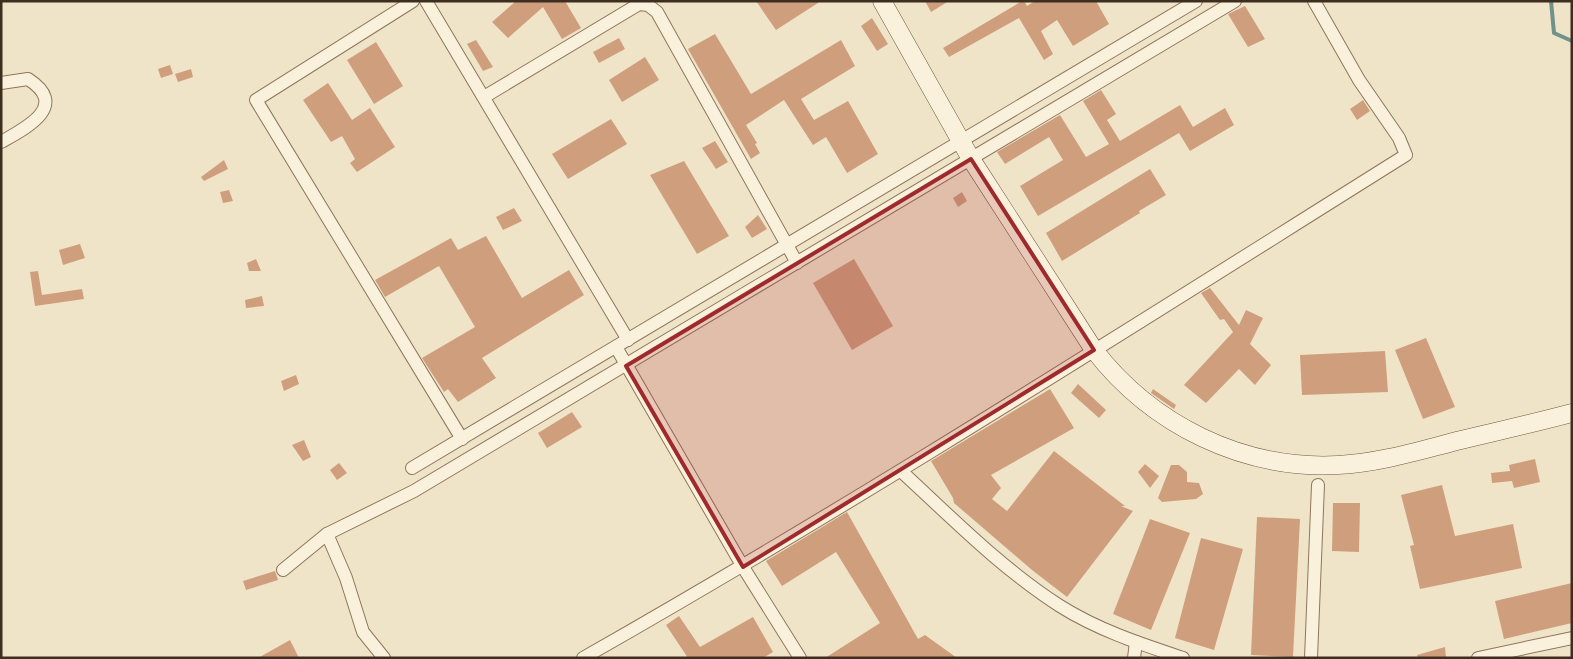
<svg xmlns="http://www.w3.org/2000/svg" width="1573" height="659" font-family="'Playfair Display',serif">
	<rect width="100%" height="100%" fill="#f0e4c8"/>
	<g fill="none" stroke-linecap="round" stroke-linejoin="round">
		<polyline stroke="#6f938a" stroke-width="4" points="1551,1 1554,33 1572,41"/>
	</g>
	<g fill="#cf9f7d">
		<polygon points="516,1 565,1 581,28 562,39 543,7 508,38 492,22"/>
		<polygon points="756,1 821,1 776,30"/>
		<polygon points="925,1 949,1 931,12"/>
		<polygon points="1022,1 1024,1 1027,6 1035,1 1096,1 1109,24 1073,46 1057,20 1041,31 1053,54 1044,60 1019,18 949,57 943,48"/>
		<polygon points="1245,6 1265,39 1248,47 1228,14"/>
		<polygon points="872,18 888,44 877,51 861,26"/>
		<polygon points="715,34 751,94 841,40 855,66 801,99 814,120 848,101 878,154 847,173 826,137 813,145 784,100 746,125 757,143 755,144 760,153 751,159 688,49"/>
		<polygon points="619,38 625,49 599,63 593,52"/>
		<polygon points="476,40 493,67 483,71 467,44"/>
		<polygon points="376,42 403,86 374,104 347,60"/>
		<polygon points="645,57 659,80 622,102 609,80"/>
		<polygon points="170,65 173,74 161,78 158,69"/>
		<polygon points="191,69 193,77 178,82 175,74"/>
		<polygon points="328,83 352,120 370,108 395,147 357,172 350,163 355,159 342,136 331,142 303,100"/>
		<polygon points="1101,90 1116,114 1107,120 1120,141 1180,105 1193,127 1225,108 1234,125 1190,151 1179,133 1038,216 1020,186 1063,160 1049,137 1005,164 997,152 1060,115 1086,157 1109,144 1083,101"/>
		<polygon points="1363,100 1370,111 1357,120 1350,109"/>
		<polygon points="611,119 627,144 568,179 552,154"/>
		<polygon points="715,141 728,162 716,169 702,148"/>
		<polygon points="224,160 228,169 204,181 201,177"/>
		<polygon points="684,161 729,236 697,254 650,175"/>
		<polygon points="1150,169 1166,195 1139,211 1140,213 1062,261 1046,233"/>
		<polygon points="229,190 233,201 223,203 220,192"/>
		<polygon points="962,192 967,201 958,207 953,198"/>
		<polygon points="514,208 522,221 503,230 496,217"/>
		<polygon points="758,215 767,229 752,238 745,227"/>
		<polygon points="486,236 522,298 569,270 584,295 482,358 496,378 458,402 448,389 444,392 422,358 475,327 439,266 385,297 375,280 451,238 458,250"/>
		<polygon points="80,244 85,258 63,265 59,250"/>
		<polygon points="256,259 261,271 249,271 247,263"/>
		<polygon points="854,259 893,326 852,350 813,283"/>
		<polygon points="38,271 42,295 82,289 84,299 35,306 30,272"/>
		<polygon points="1210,288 1239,325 1246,310 1263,318 1250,344 1271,365 1255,385 1239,369 1206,403 1184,385 1233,332 1224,319 1220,320 1201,293"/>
		<polygon points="262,296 264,306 246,308 245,300"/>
		<polygon points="1426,338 1455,407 1423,419 1395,350"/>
		<polygon points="1385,351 1388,392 1302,395 1300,355"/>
		<polygon points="296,375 299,384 284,391 281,381"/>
		<polygon points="1078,384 1106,410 1099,418 1071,393"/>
		<polygon points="1050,389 1074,428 991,475 1001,488 992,499 1007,511 1054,451 1125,506 1121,506 1133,511 1067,597 1032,570 954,503 953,498 931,461"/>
		<polygon points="1153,389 1176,405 1174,409 1151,393"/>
		<polygon points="572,412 582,427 547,448 538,433"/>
		<polygon points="304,440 311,457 303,461 292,445"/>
		<polygon points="1535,459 1540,482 1514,488 1512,481 1492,483 1491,473 1510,471 1509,465"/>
		<polygon points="339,463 347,473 337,480 330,470"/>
		<polygon points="1145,464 1159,476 1150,488 1138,472"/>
		<polygon points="1171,465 1179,465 1187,472 1187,482 1199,483 1203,494 1196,499 1162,502 1158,498"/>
		<polygon points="1442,485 1455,536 1513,524 1522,568 1420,589 1410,546 1414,545 1401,495"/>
		<polygon points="1333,503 1360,503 1359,552 1332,551"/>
		<polygon points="847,512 918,639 925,635 957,658 825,658 880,623 836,552 782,586 766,561"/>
		<polygon points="1257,517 1300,519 1293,657 1251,655"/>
		<polygon points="1150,519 1190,533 1151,630 1113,614"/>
		<polygon points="1201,538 1243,549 1214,650 1175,638"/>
		<polygon points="275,571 278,580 246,590 243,581"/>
		<polygon points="1572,583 1572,623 1504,639 1495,601"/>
		<polygon points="679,616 700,647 753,617 773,652 763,658 688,658 666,625"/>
		<polygon points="290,640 299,658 258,658"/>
		<polygon points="1445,647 1446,658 1418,658 1417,655"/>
	</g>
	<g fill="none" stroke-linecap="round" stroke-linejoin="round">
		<defs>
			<g id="street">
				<polyline points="413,1 256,100 462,439"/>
				<polyline points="426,1 628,340"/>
				<path d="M1,83L28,79C70,106 26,128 1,142"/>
				<polyline points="484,97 639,4 648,5 657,12 797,263"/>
				<polyline points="616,347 743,567 800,658"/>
				<polyline points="412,468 1196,1"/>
				<path d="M901,471C952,518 1002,569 1060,606C1098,630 1141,644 1183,658"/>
				<polyline points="327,534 346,578 363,632 384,658"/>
				<polyline points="283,570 327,534 414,491 1235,1"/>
				<path d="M583,658C863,499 1133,326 1406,155L1399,138L1359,80L1314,1"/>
				<polyline points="1134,658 1136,642"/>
				<polyline points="1311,658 1318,485"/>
				<polyline points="1478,658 1572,638"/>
			</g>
			<path id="secondary" d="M882,1L971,159L1094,350C1152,425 1243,470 1338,465C1380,463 1421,450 1461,440C1498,431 1535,423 1572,413"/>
		</defs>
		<use href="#street" stroke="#8d765c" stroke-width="14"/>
		<use href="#secondary" stroke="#6f573f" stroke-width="19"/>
		<use href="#street" stroke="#faf1dc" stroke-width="12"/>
		<use href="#secondary" stroke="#faf1dc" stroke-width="18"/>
	</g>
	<path fill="#9e2a2b" fill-opacity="0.2" stroke="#9e2a2b" stroke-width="4" stroke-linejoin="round" d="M971,159L1094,350L743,567L626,366Z"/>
	<rect width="1573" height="659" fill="none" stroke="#3d2e20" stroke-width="5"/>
</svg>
